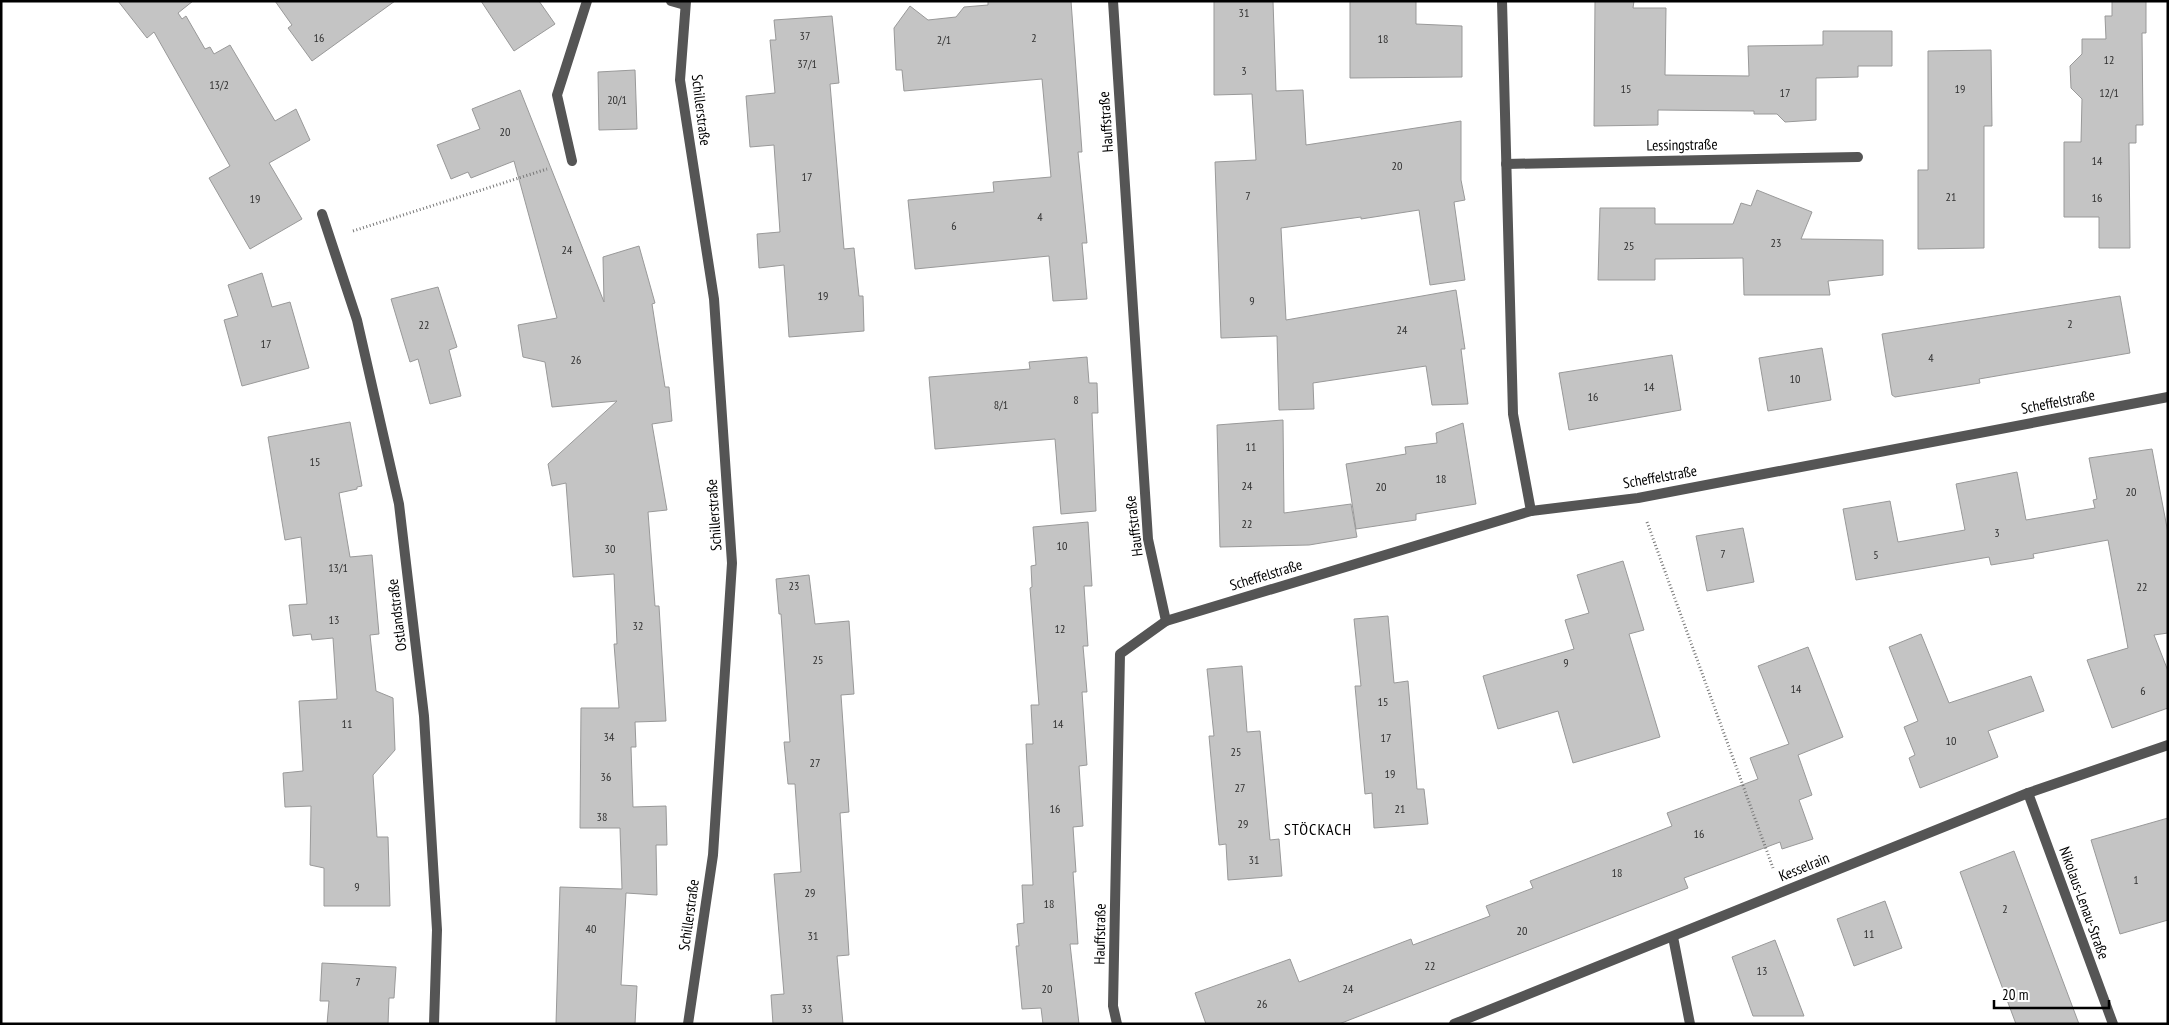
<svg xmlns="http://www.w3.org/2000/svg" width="2169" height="1025" font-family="'PT Sans Narrow',sans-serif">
	<rect width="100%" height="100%" fill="#fff"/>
	<g fill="#c4c4c4" stroke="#999">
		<polygon points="118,1 193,1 178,13 182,19 186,16 205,49 210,47 214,54 230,45 275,121 296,109 310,140 269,163 302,219 250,249 209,178 230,166 154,32 147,38"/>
		<polygon points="275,1 395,1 312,61 288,28 292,25"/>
		<polygon points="481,1 539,1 555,24 514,51"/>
		<polygon points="988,1 1071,1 1082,152 1078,152 1087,243 1082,243 1087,299 1053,301 1049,256 915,269 908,200 994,192 993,182 1051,177 1042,79 904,91 902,70 896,70 894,28 910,6 928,20 956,17 964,7 988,5"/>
		<polygon points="1214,1 1273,1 1276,91 1303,90 1306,145 1461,121 1461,180 1465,200 1454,202 1465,280 1430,285 1419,210 1361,219 1361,217 1281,228 1286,320 1456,290 1465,349 1461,349 1468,404 1432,405 1426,366 1313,383 1314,409 1279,410 1277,336 1221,338 1215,162 1256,160 1252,94 1214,95"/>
		<polygon points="1350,1 1416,1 1416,24 1462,26 1462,77 1350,78"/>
		<polygon points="1595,1 1634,1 1633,8 1666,8 1665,75 1749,76 1748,46 1823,45 1823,31 1892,31 1892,66 1858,66 1858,77 1816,78 1816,120 1785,122 1777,114 1754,114 1754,111 1658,110 1658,125 1594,126"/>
		<polygon points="2112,1 2146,1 2146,33 2142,33 2143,125 2136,125 2136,143 2129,143 2130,248 2099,248 2099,217 2064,217 2064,142 2081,142 2082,99 2071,88 2070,66 2082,54 2082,39 2106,39 2105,16 2112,16"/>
		<polygon points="832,16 839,83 830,84 844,249 854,248 859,296 863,296 864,331 789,337 784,265 759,268 757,234 780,232 774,145 750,147 746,96 775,93 770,40 776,40 774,20"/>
		<polygon points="1991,50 1992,126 1984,126 1984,248 1918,249 1918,170 1928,170 1928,51"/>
		<polygon points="635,70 637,129 599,130 598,72"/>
		<polygon points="520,90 604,302 603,257 639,246 655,303 652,304 665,387 669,387 672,421 652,424 667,510 648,512 655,606 659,606 666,721 635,722 636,747 631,747 633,807 666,806 667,845 656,845 657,895 626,893 621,985 637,986 635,1024 556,1024 560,887 622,889 620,828 580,828 581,708 619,708 614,644 617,644 614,574 573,577 566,483 552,486 548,464 617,401 552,407 545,362 523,357 518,325 557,318 514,161 471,178 468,172 451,179 437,145 480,129 472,109"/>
		<polygon points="1757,190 1812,212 1801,239 1883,240 1883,275 1828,281 1830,295 1744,295 1743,258 1655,259 1655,280 1598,280 1600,208 1655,208 1655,224 1733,224 1741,203 1751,206"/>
		<polygon points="262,273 272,307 290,302 309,368 242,386 224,320 238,316 228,285"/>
		<polygon points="438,287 457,347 449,350 461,396 430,404 418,359 410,362 391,299"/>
		<polygon points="2120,296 2130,353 1979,379 1980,383 1895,397 1892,395 1882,334"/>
		<polygon points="1822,348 1831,400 1768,411 1759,358"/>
		<polygon points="1672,355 1681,410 1569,430 1559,373"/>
		<polygon points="1087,357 1089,383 1097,383 1098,413 1092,413 1096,511 1061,514 1055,439 935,449 929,377 1030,369 1029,362"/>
		<polygon points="1283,420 1284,513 1351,504 1357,537 1309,545 1220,547 1217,425"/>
		<polygon points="350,422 362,486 357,487 357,489 339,493 350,557 372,555 379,634 370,635 376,691 393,698 395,750 373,775 377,837 388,837 390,906 324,906 324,868 310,865 311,806 285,807 283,773 303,771 299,701 337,699 333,638 312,640 311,634 293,636 289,605 307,604 301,537 285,540 268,437"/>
		<polygon points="1463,423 1476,504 1416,514 1416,520 1356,529 1346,464 1406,454 1405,447 1437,443 1436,433"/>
		<polygon points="2152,449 2168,533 2168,633 2154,635 2168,671 2168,708 2112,728 2087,660 2128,648 2108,540 2033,554 2034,558 1991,565 1989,557 1856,580 1843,509 1890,501 1898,542 1965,530 1956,484 2017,472 2026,520 2095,508 2093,500 2097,499 2089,458"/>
		<polygon points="1088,522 1092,586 1084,586 1088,646 1083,646 1087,692 1082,692 1087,765 1079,766 1083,826 1073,827 1076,872 1073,872 1078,944 1070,944 1079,1024 1043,1024 1041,1008 1022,1009 1016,946 1019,946 1017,924 1024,923 1022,885 1033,885 1026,744 1033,744 1031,705 1039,705 1030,588 1032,587 1031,566 1036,565 1033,527"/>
		<polygon points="1743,528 1754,582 1707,591 1696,536"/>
		<polygon points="1623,561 1644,630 1629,634 1660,737 1573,763 1558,711 1498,729 1483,676 1574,649 1565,620 1589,613 1577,575"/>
		<polygon points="809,575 815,624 849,621 854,694 841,695 849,812 840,813 849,955 837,956 843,1024 773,1024 771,995 784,994 774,874 801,872 795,784 788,784 784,742 790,742 781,614 779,614 776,579"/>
		<polygon points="1388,616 1394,683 1408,681 1417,789 1424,789 1428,824 1374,828 1372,793 1365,794 1355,686 1361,686 1354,619"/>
		<polygon points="1921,634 1949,703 2031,676 2044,711 1988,731 1998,757 1920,788 1909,758 1915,755 1904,727 1918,721 1889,647"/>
		<polygon points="1808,647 1843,737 1798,755 1812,795 1799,800 1813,839 1782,849 1780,842 1684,878 1688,888 1339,1024 1206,1024 1195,993 1290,959 1299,982 1411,939 1413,945 1490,916 1486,906 1533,888 1530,881 1672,826 1667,813 1758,779 1750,758 1789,744 1758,666"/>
		<polygon points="1242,666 1247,732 1260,731 1270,840 1279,839 1282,876 1228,880 1226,844 1219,845 1209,736 1214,736 1207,669"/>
		<polygon points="2168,818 2168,920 2120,934 2091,840"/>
		<polygon points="2014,851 2050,947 2079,1024 2016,1024 1995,968 1960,872"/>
		<polygon points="1885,901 1902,948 1854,966 1837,919"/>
		<polygon points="1775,940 1804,1016 1753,1016 1732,957"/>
		<polygon points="322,963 396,967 394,998 389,998 388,1024 327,1024 329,1001 320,1001"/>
	</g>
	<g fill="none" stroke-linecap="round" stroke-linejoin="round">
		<g stroke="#777" stroke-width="3" stroke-dasharray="1 2.5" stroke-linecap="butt">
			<polyline points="353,231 547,169"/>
			<polyline points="1647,522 1773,868"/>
		</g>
		<g stroke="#555" stroke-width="10">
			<polyline points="671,1 685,5"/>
			<polyline points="686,1 680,80 714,299 732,563 713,855 688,1024"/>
			<polyline points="1113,1 1148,539 1166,621 1120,654 1113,1006 1117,1024"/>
			<polyline points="1502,1 1513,414 1531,511"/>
			<polyline points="572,161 557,95 587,1"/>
			<polyline points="1506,164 1858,157"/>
			<polyline points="322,214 357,320 399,504 424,716 437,930 434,1024"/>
			<polyline points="1166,621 1531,511 1638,498 2168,397"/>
			<polyline points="2028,793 2113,1024"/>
			<polyline points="1673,937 1690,1024"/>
			<polyline points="1454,1024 2028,793 2168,745"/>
		</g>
	</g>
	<g text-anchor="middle" stroke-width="4" stroke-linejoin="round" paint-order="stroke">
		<g font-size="12" fill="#313131">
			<text x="1244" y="17">31</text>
			<text x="805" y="40">37</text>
			<text x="319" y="42">16</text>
			<text x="1034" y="42">2</text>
			<text x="1383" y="43">18</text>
			<text x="944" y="44">2/1</text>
			<text x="2109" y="64">12</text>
			<text x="807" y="68">37/1</text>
			<text x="1244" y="75">3</text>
			<text x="219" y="89">13/2</text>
			<text x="1626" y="93">15</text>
			<text x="1960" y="93">19</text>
			<text x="1785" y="97">17</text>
			<text x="2109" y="97">12/1</text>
			<text x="617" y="104">20/1</text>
			<text x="505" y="136">20</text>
			<text x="2097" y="165">14</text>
			<text x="1397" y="170">20</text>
			<text x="807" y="181">17</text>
			<text x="1248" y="200">7</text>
			<text x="1951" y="201">21</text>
			<text x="2097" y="202">16</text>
			<text x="255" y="203">19</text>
			<text x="1040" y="221">4</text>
			<text x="954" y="230">6</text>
			<text x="1776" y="247">23</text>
			<text x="1629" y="250">25</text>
			<text x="567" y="254">24</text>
			<text x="823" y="300">19</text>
			<text x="1252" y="305">9</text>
			<text x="2070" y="328">2</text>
			<text x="424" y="329">22</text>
			<text x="1402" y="334">24</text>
			<text x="266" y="348">17</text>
			<text x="1931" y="362">4</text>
			<text x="576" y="364">26</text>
			<text x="1795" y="383">10</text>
			<text x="1649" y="391">14</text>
			<text x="1593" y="401">16</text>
			<text x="1076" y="404">8</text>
			<text x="1001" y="409">8/1</text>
			<text x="1251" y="451">11</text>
			<text x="315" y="466">15</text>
			<text x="1441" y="483">18</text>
			<text x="1247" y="490">24</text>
			<text x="1381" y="491">20</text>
			<text x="2131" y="496">20</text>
			<text x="1247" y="528">22</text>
			<text x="1997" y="537">3</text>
			<text x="1062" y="550">10</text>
			<text x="610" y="553">30</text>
			<text x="1723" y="558">7</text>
			<text x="1876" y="559">5</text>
			<text x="338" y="572">13/1</text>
			<text x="794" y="590">23</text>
			<text x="2142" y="591">22</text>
			<text x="334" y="624">13</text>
			<text x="638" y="630">32</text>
			<text x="1060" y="633">12</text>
			<text x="818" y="664">25</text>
			<text x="1566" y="667">9</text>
			<text x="1796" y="693">14</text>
			<text x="2143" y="695">6</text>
			<text x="1383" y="706">15</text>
			<text x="347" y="728">11</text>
			<text x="1058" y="728">14</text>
			<text x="609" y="741">34</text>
			<text x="1386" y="742">17</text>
			<text x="1951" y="745">10</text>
			<text x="1236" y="756">25</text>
			<text x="815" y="767">27</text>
			<text x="1390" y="778">19</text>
			<text x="606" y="781">36</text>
			<text x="1240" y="792">27</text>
			<text x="1055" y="813">16</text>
			<text x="1400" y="813">21</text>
			<text x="602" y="821">38</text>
			<text x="1243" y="828">29</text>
			<text x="1699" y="838">16</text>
			<text x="1254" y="864">31</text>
			<text x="1617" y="877">18</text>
			<text x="2136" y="884">1</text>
			<text x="357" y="891">9</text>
			<text x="810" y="897">29</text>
			<text x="1049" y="908">18</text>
			<text x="2005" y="913">2</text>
			<text x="591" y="933">40</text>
			<text x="1522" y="935">20</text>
			<text x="1869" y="938">11</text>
			<text x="813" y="940">31</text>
			<text x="1430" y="970">22</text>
			<text x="1762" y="975">13</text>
			<text x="358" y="986">7</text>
			<text x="1047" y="993">20</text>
			<text x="1348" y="993">24</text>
			<text x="1262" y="1008">26</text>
			<text x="807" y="1013">33</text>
		</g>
		<g font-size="15" fill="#000" stroke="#fff">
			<text transform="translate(701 110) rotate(83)" y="5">Schillerstraße</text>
			<text transform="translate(1106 122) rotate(-94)" y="5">Hauffstraße</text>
			<text transform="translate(1682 145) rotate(-1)" y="5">Lessingstraße</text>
			<text transform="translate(2058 402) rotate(-11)" y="5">Scheffelstraße</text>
			<text transform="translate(1660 477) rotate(-10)" y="5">Scheffelstraße</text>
			<text transform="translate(714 515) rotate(-94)" y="5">Schillerstraße</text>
			<text transform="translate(1134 526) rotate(-97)" y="5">Hauffstraße</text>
			<text transform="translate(1266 575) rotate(-17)" y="5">Scheffelstraße</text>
			<text transform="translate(397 615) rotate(-97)" y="5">Ostlandstraße</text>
			<text transform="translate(1804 867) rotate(-22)" y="5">Kesselrain</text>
			<text transform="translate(2084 903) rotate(70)" y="5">Nikolaus-Lenau-Straße</text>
			<text transform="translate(689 915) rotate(-82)" y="5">Schillerstraße</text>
			<text transform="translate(1100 934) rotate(-89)" y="5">Hauffstraße</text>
		</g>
		<g font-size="16" letter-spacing="1" fill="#000" stroke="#fff">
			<text x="1318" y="835">STÖCKACH</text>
		</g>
	</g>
	<rect width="2169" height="1025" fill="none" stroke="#000000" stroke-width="5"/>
	<path d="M1994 1000v8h115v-8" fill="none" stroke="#000000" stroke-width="2.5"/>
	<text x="2002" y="1000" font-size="15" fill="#000000" stroke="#ffffff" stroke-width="4" paint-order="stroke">20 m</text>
</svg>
